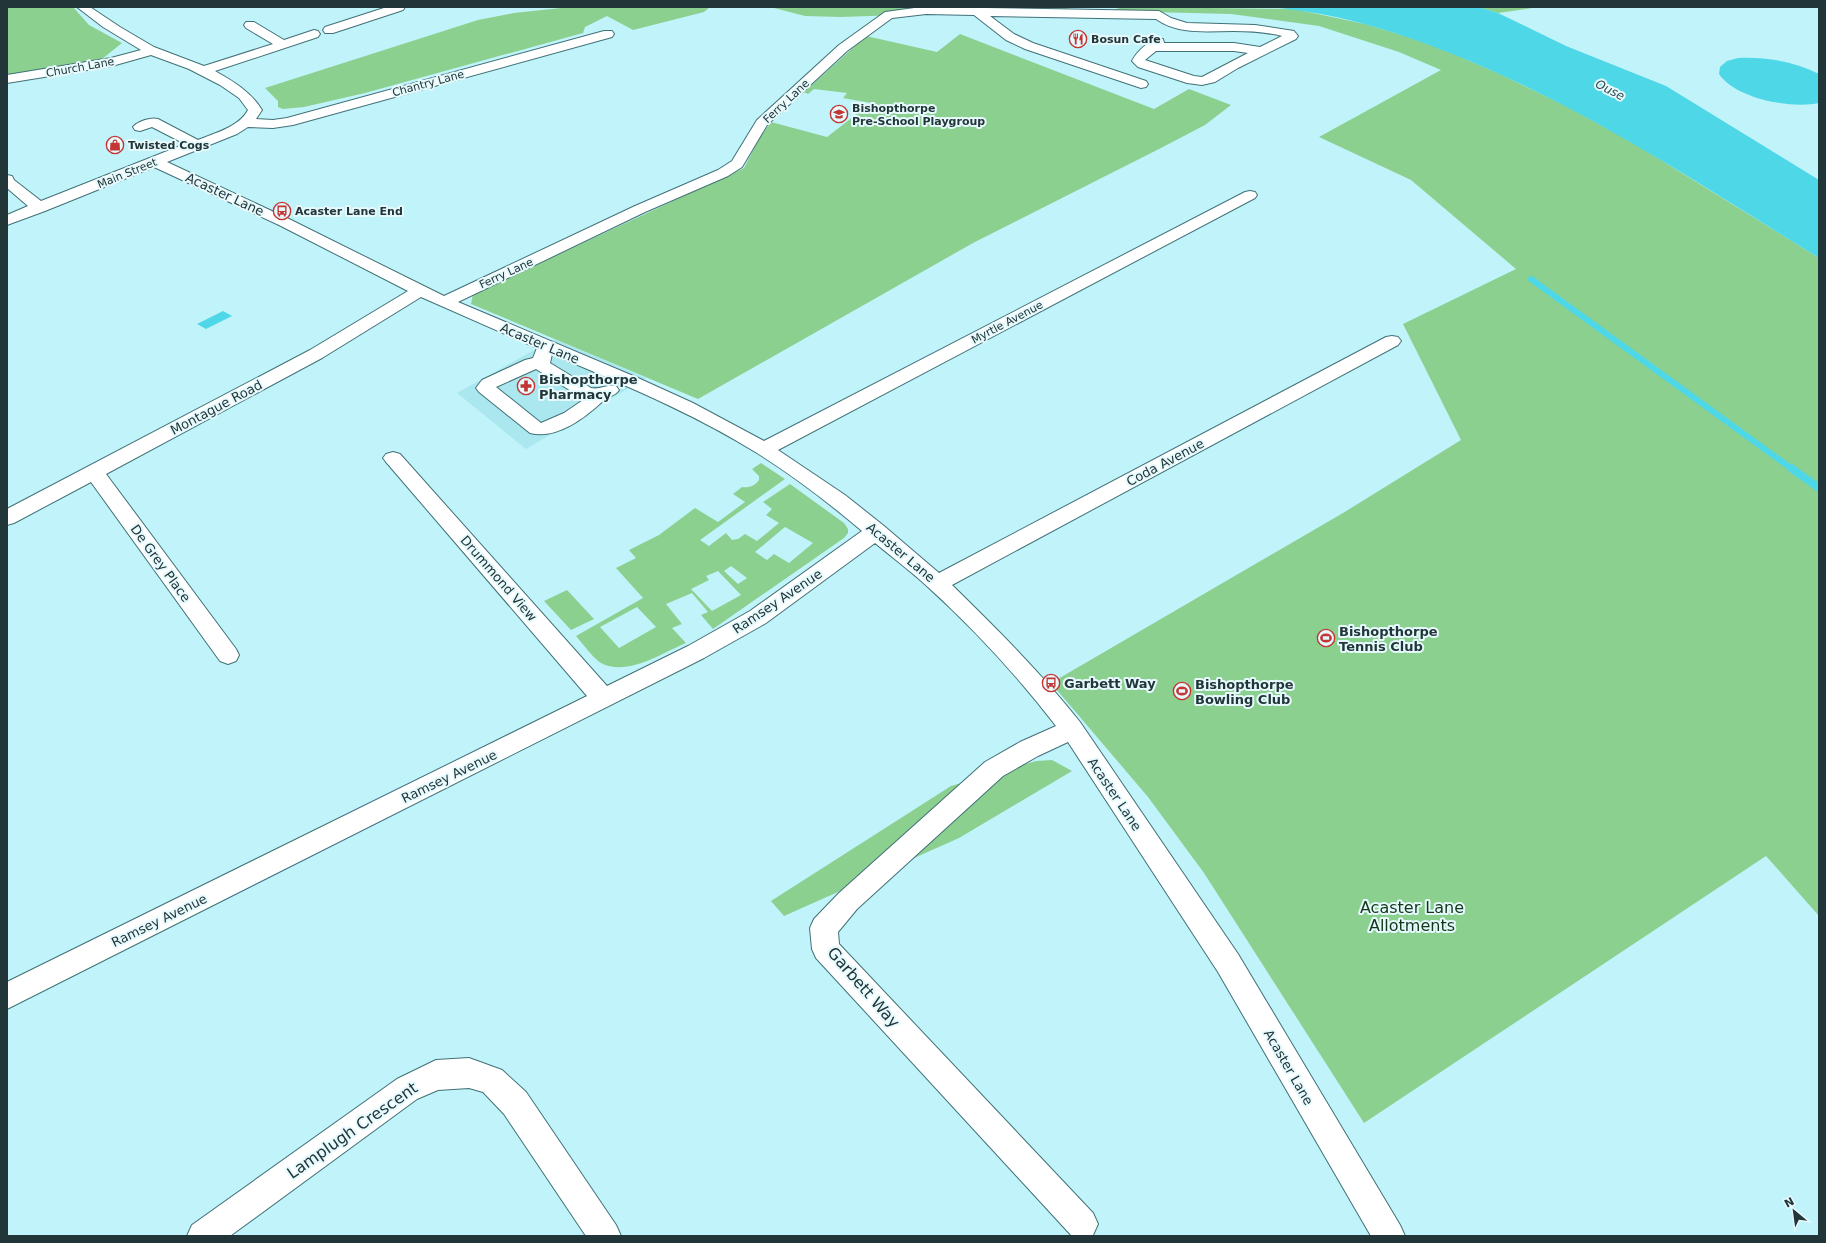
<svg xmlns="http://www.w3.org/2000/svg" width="1826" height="1243" font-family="'DejaVu Sans',sans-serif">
	<rect width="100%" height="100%" fill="#c0f3fa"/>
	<polygon fill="#aae7ef" points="554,339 646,378 526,449 457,393"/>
	<g fill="#8cd090" fill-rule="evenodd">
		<polygon points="7,7 73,7 89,25 122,43 102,59 7,76"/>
		<polygon points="570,7 710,7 704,12 633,30 607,16 585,27 583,33 365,93 304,107 283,109 278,107 278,101 265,88 478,20 514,13"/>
		<polygon points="770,7 1076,7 1060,10 840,17 805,16"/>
		<polygon points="1123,7 1294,9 1365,24 1431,44 1504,76 1566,106 1635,144 1819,258 1819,916 1766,856 1364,1123 1204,873 1148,797 1051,683 1343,513 1461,440 1403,324 1516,269 1411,180 1319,137 1441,70 1399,52 1319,26 1231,14 1110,11"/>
		<polygon points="1478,7 1539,7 1498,13"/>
		<polygon points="960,34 1154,109 1189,89 1231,105 1205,125 1159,149 973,243 698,399 471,304 473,294 744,168 760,137 771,122 827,137 871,103 843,98 847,93 814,89 808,94 804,92 866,36 937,52"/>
		<path d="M761,463L785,479L700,540L709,546L726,533L732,540L738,539L745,534L757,541L779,523L766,515L772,509L763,502L790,484L844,523L848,529V533L844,538L713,629L701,615L708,612L692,593L666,604L682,624L672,628L686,643C662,653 627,677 601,663C594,659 582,643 576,636L643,598L616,568L636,558L629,550L659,535L695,508L718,522L745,502L733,494L742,487C749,488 755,486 759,480V476L752,469ZM785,527L813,543L789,563L774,554L767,560L755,552ZM731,566L747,578L738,584L724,571ZM718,571L741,595L712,611L691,589L709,580L706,576ZM637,607L656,627L619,648L600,627Z"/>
		<polygon points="567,590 594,619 571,630 544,601"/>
		<polygon points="1052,760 1072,771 959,838 784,916 771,901 951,786 1036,761"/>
	</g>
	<g fill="#4ed7e7">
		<path d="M1264,7H1478L1498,13L1566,46L1666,86L1819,180V258C1706,188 1595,114 1472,62C1406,34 1336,11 1264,7Z"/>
		<path d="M1738,58C1766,57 1794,61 1819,74V103C1791,109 1736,99 1719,74L1720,67L1727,61Z"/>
		<polygon points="223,311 232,316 206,329 197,324"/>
	</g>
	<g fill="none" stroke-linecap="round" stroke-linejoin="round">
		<polyline stroke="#4ed7e7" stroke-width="6" points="1531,279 1792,469"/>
		<polyline stroke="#4ed7e7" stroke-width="8" points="1791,468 1819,488"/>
		<defs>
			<g id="minor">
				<path d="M77,7H90L120,27L154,47L204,66L273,44L246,28L244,25L246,22H254L284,40L314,30L318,31L320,34L318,37L215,71C233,81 251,92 262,110L256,119L273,120L287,118L604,31H612L614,34L612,37L293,125L273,128L248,127L237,134L167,162L289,219L444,296L635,206L718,170L732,161L757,120L839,45L885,12L922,7L1159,11L1171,18L1187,23L1255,25L1294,31L1298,36L1296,39L1238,68L1215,82L1202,85L1187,83L1138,67L1132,61C1137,51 1152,37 1163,39L1164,43H1234L1260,47L1282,36C1266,32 1250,31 1233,31C1207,31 1178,35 1156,19L990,16L1014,34L1033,43L1146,81L1148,84L1146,87L1141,88L1025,49L1006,40L974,15L926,14L892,18L847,51L767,125L742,167L728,176L645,212L458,302L638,378L693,403L764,441L1245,192L1250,191L1255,192L1257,195L1255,198L778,450L845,495L884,526L939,573L1386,337L1392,336L1398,337L1401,341L1398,345L952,585C997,629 1041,673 1080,722L1238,954L1400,1225L1405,1236H1371L1218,972L1068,742L1038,756L1003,776L857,909L838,932L839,944L1093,1213L1098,1224L1093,1235H1071L816,958L812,949L810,928L814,919L839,893L985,762L1020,742L1056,726C1020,679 973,628 929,588C912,572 893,558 875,543L766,623L704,658L7,1009V982L587,696L386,462L383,458L386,454L393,452L400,454L607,686L688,646L750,611L862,531C829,503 794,476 757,453C693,413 622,384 552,354L550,363L591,388C600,390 607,384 616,386L619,390C615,396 609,396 604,400C586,417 557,440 530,433L479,392L476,388L482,380L525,360L533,358L537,348L421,297L322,358L106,474L236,649L239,655L236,661L228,664L220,661L91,482L14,523L7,525V509L310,350L408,291L279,225L154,167L45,211L7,225V215L28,206L7,188V175L12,176L14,180L41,201L185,144L152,127L140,131L135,130L133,127C138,121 151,117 158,119L198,140C215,133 239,127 248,110L239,98L220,85L189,69L151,55L112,66L7,83V75L111,58L141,50L103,27ZM1156,51H1234L1248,53L1202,77L1194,76L1145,60ZM536,369L579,396L586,398L564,413L541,423L496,387Z"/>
				<polygon points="387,7 405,7 403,10 333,33 325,33 323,30 325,27"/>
				<polygon points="469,1058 502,1070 526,1092 616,1225 621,1236 586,1236 504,1114 483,1092 469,1088 438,1090 417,1099 230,1236 187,1236 192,1225 397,1079 436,1060"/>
			</g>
		</defs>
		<use href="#minor" stroke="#407177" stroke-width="2"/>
		<use href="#minor" fill="#fff" fill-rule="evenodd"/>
	</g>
	<defs>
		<symbol id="restaurant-ring" viewBox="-11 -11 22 22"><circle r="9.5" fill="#e6fafd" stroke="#c33433" stroke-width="1.5"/><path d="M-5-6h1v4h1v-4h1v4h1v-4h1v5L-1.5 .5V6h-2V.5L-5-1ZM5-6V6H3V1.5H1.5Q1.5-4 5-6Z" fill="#c33433"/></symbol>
		<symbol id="school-ring" viewBox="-11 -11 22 22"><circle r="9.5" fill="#e6fafd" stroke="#c33433" stroke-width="1.5"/><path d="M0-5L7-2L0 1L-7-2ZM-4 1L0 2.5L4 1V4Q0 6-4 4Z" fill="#c33433"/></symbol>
		<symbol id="shop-ring" viewBox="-11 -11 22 22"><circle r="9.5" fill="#e6fafd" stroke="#c33433" stroke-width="1.5"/><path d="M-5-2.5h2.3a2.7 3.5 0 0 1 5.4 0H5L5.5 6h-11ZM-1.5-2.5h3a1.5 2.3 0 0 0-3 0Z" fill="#c33433"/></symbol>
		<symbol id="bus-ring" viewBox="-11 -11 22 22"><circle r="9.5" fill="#e6fafd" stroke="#c33433" stroke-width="1.5"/><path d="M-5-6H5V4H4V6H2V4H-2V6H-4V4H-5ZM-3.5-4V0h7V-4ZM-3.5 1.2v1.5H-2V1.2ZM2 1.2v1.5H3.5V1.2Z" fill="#c33433"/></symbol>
		<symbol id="pharmacy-ring" viewBox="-11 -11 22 22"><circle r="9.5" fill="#e6fafd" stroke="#c33433" stroke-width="1.5"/><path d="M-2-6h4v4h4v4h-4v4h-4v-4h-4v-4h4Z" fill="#c33433"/></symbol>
		<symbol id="stadium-ring" viewBox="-11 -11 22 22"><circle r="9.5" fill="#e6fafd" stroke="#c33433" stroke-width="1.5"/><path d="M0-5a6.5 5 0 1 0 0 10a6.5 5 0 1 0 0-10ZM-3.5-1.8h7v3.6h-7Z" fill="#c33433"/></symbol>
	</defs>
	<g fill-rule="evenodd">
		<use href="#restaurant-ring" x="1068" y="29" width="20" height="20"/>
		<use href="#school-ring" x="829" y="104" width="20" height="20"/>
		<use href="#shop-ring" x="105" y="135" width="20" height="20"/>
		<use href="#bus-ring" x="272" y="201" width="20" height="20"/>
		<use href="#pharmacy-ring" x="516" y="376" width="20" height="20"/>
		<use href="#stadium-ring" x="1316" y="628" width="20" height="20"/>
		<use href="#bus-ring" x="1041" y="673" width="20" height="20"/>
		<use href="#stadium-ring" x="1172" y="681" width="20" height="20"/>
	</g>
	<g text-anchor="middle" stroke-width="4" stroke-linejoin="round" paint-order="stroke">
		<g font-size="11" font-weight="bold" fill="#223639" stroke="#e6fafd" text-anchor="start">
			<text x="1091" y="43">Bosun Cafe</text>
			<text x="852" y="112">Bishopthorpe<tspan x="852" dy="13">Pre-School Playgroup</tspan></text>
			<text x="128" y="149">Twisted Cogs</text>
			<text x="295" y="215">Acaster Lane End</text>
		</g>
		<g font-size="11" fill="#223639" stroke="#e6fafd">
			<text transform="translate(80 67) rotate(-10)" y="4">Church Lane</text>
			<text transform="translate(428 83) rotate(-15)" y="4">Chantry Lane</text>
			<text transform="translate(786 101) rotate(-43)" y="4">Ferry Lane</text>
			<text transform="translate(127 173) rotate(-22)" y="4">Main Street</text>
			<text transform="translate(506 273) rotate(-25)" y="4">Ferry Lane</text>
			<text transform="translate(1007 322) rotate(-28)" y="4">Myrtle Avenue</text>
		</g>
		<g font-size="12" font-style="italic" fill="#2c494d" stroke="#e6fafd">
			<text transform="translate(1610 90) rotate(27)" y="4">Ouse</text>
		</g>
		<g font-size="13" fill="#223639" stroke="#e6fafd">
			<text transform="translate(225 194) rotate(25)" y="5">Acaster Lane</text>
			<text transform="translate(540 343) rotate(23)" y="5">Acaster Lane</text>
			<text transform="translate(216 407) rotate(-28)" y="5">Montague Road</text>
			<text transform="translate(1165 462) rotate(-28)" y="5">Coda Avenue</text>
			<text transform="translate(901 552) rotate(40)" y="5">Acaster Lane</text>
			<text transform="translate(161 563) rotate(54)" y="5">De Grey Place</text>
			<text transform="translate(499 578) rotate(49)" y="5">Drummond View</text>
			<text transform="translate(777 601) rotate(-34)" y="5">Ramsey Avenue</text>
			<text transform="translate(449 776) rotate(-26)" y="5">Ramsey Avenue</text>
			<text transform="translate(1115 794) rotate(56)" y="5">Acaster Lane</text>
			<text transform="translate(159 920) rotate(-26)" y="5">Ramsey Avenue</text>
			<text transform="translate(1289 1067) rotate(60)" y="5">Acaster Lane</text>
		</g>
		<g font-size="13" font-weight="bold" fill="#223639" stroke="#e6fafd" text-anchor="start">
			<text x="539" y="384">Bishopthorpe<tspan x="539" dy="15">Pharmacy</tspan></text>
			<text x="1339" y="636">Bishopthorpe<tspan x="1339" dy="15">Tennis Club</tspan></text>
			<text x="1064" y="688">Garbett Way</text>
			<text x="1195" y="689">Bishopthorpe<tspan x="1195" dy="15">Bowling Club</tspan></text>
		</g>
		<g font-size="16" fill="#123716" stroke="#e6fafd">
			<text x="1412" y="913">Acaster Lane<tspan x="1412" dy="18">Allotments</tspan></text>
		</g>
		<g font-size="16" fill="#223639" stroke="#e6fafd">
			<text transform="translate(864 987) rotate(49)" y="6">Garbett Way</text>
			<text transform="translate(352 1130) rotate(-35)" y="6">Lamplugh Crescent</text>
		</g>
	</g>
	<rect width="1826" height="1243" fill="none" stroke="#223639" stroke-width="16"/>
	<g transform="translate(1794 1211) rotate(331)" stroke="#e6fafd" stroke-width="3" paint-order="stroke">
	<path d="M0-3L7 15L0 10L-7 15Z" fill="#223639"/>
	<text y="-6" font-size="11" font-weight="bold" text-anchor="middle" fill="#223639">N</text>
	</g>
</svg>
